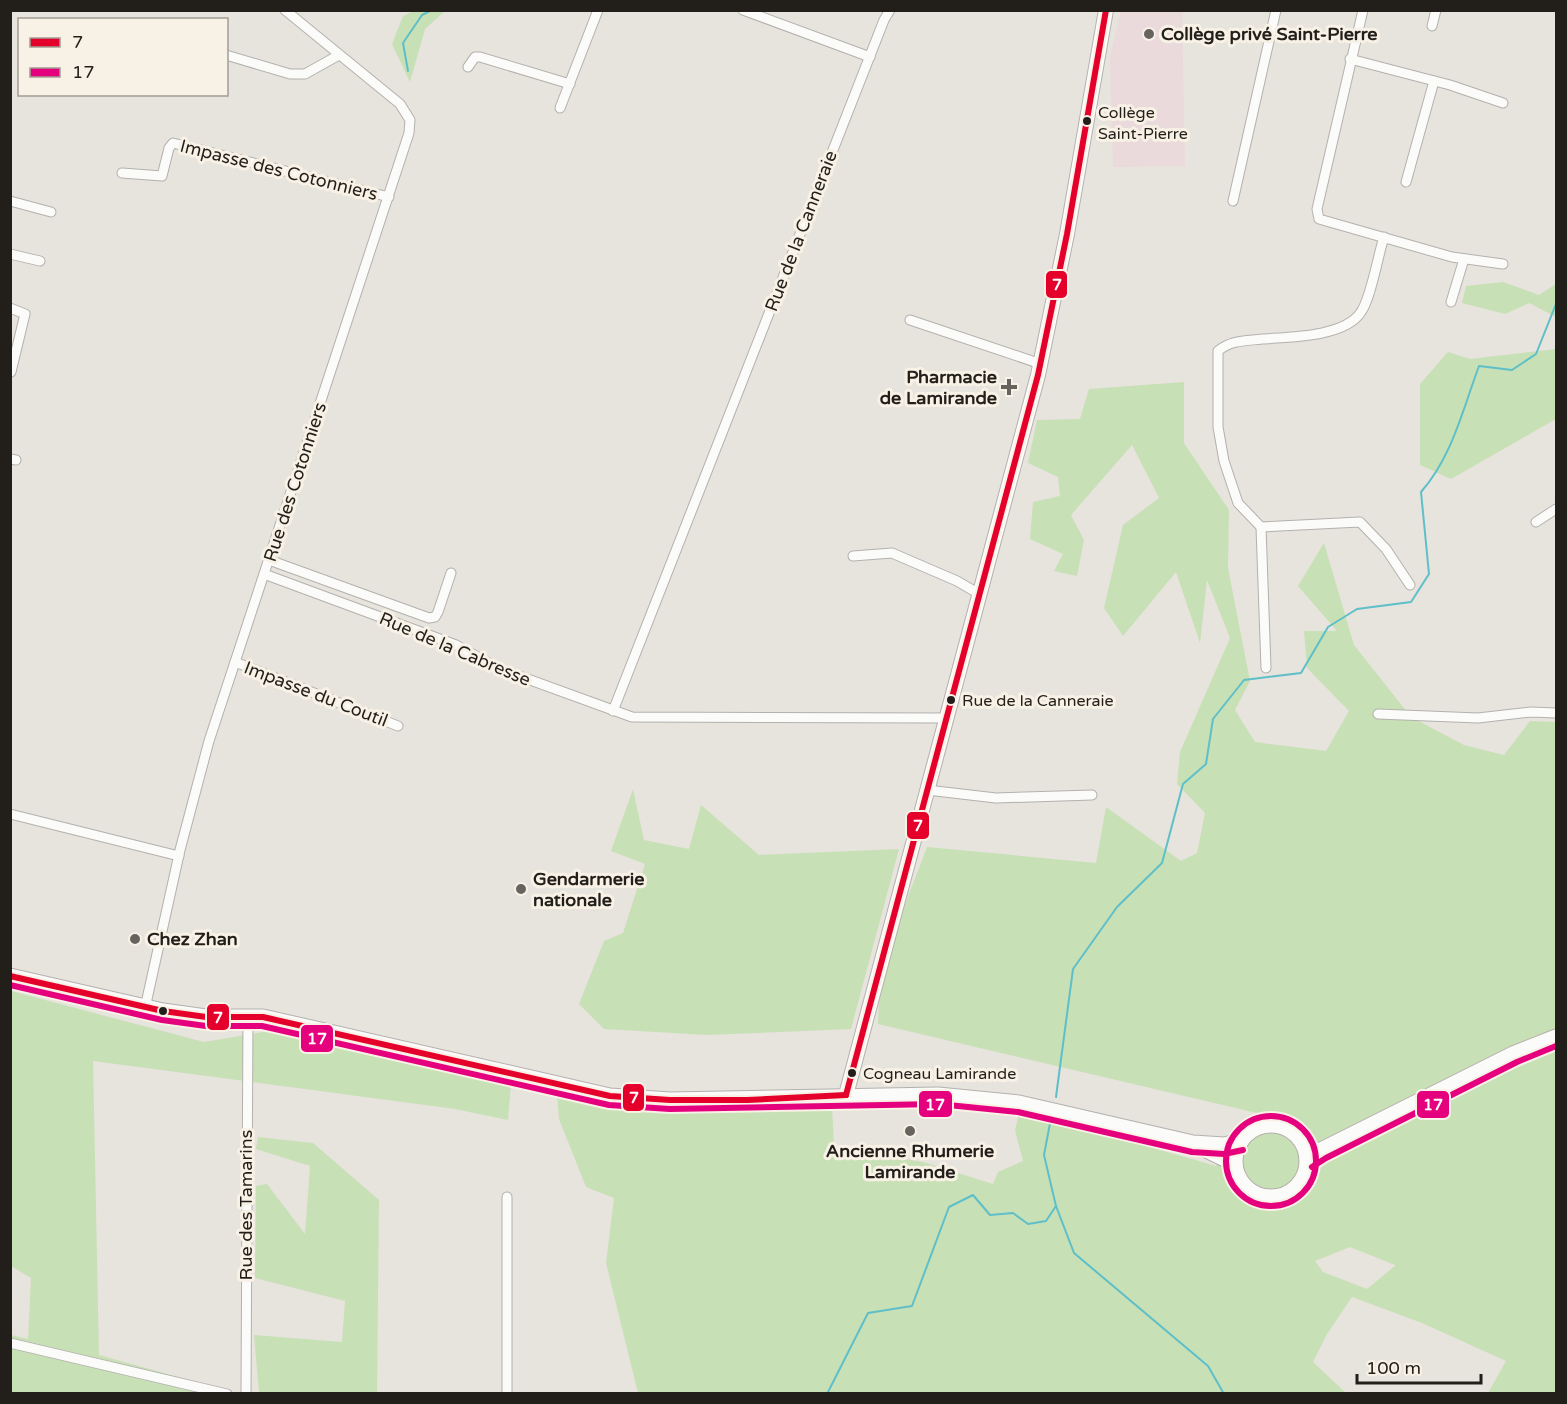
<svg xmlns="http://www.w3.org/2000/svg" width="1567" height="1404" font-family="'Varela Round',sans-serif">
	<rect width="100%" height="100%" fill="#e7e3dd"/>
	<polygon fill="#eadadb" points="1121,11 1182,11 1185,166 1113,167 1110,57"/>
	<g fill="#c8e0b6" fill-rule="evenodd">
		<polygon points="416,10 445,11 425,29 410,82 392,44 403,16"/>
		<polygon points="1503,282 1539,295 1556,284 1556,317 1529,303 1505,314 1462,303 1466,286"/>
		<polygon points="1556,349 1556,419 1451,479 1420,465 1420,384 1448,352 1470,359"/>
		<path d="M1184,382V443L1229,510L1228,568L1250,681L1235,710L1255,742L1326,751L1349,711L1307,668L1304,631H1337L1298,586L1324,543L1354,645L1411,717L1464,745L1504,755L1530,721L1556,722V1393H1488L1506,1361L1422,1323L1352,1297L1327,1334L1313,1362L1346,1393H638L606,1263L614,1198L586,1187L559,1119L557,1095L639,1108L729,1110L832,1106L834,1147L923,1162L993,1184L998,1172L1023,1161L1015,1130L1020,1110L1216,1166L1231,1133L1257,1113L878,1024C879,963 906,903 927,847L1096,863L1106,807L1181,861L1197,853L1205,813L1177,784L1180,752L1230,638L1207,580L1200,643L1176,572L1123,636L1104,608L1123,525L1159,498L1132,445L1071,515L1084,540L1077,576L1054,571L1063,554L1030,539L1033,502L1060,496L1058,477L1028,463L1037,420L1080,419L1089,389ZM1350,1247L1395,1265H1396L1367,1289L1323,1272L1315,1261Z"/>
		<polygon points="633,789 644,840 689,849 701,805 759,855 899,849 851,1029 707,1035 604,1029 579,1004 604,941 623,933 645,864 611,851"/>
		<polygon points="11,991 204,1042 275,1030 511,1084 508,1120 455,1109 93,1061 99,1355 236,1393 11,1393 11,1335 28,1339 31,1278 11,1266"/>
		<polygon points="258,1137 313,1143 379,1200 377,1393 259,1393 254,1335 342,1342 345,1301 255,1278 256,1186 267,1184 305,1234 310,1166 256,1149"/>
	</g>
	<g fill="none" stroke-linecap="round" stroke-linejoin="round">
		<g stroke="#5ebfc9" stroke-width="2">
			<polyline points="408,71 403,43 422,15 432,10"/>
			<path d="M1056,1097L1073,969L1117,907L1162,863L1183,784L1206,764L1213,719L1244,680L1301,673L1328,627L1357,609L1411,602L1429,574L1421,492C1452,457 1463,409 1479,366L1512,370L1536,354L1556,304"/>
			<polyline points="1056,1206 1074,1253 1208,1366 1224,1394"/>
			<polyline points="827,1394 868,1313 912,1306 949,1207 973,1195 990,1215 1013,1213 1028,1224 1046,1221 1056,1206 1044,1155 1051,1118"/>
		</g>
		<defs>
			<g id="street">
				<polyline points="743,10 870,57"/>
				<polyline points="1363,10 1317,209 1319,219 1452,257 1503,264"/>
				<polyline points="1432,26 1436,10"/>
				<polyline points="226,55 290,74 305,74 339,55"/>
				<polyline points="1350,59 1450,85 1503,103"/>
				<polyline points="468,67 475,57 480,57 570,84"/>
				<polyline points="560,108 598,10"/>
				<polyline points="122,173 162,176 169,148 173,143 389,197"/>
				<polyline points="1406,182 1434,81"/>
				<polyline points="10,201 51,212"/>
				<polyline points="1233,201 1276,10"/>
				<path d="M1384,237C1378,255 1371,298 1361,312C1345,337 1290,337 1262,339C1245,341 1231,340 1218,351V427L1224,461L1238,503L1261,527L1360,522L1386,549L1410,585"/>
				<polyline points="10,254 40,261"/>
				<polyline points="1451,302 1464,259"/>
				<polyline points="10,308 25,314 11,372"/>
				<polyline points="910,320 1041,364"/>
				<polyline points="10,459 16,460"/>
				<polyline points="1536,522 1556,509"/>
				<polyline points="1261,527 1266,668"/>
				<polyline points="853,556 892,553 957,581 981,595"/>
				<polyline points="269,560 429,618 435,617 438,612 451,573"/>
				<polyline points="264,574 456,645 500,669 632,717 946,718"/>
				<polyline points="235,662 398,726"/>
				<polyline points="613,711 884,20 890,10"/>
				<polyline points="1378,714 1478,718 1531,712 1556,713"/>
				<polyline points="927,790 996,798 1092,795"/>
				<polyline points="10,814 179,856"/>
				<polyline points="145,1008 180,850 209,741 409,133 410,120 400,104 285,10"/>
				<polyline points="10,1343 227,1394"/>
				<polyline points="246,1394 248,1016"/>
				<polyline points="507,1394 507,1197"/>
			</g>
			<polyline id="secondary" points="846,1095 1038,375 1067,234 1106,10"/>
			<g id="primary">
				<polyline points="10,976 163,1011 206,1017 263,1017 610,1096 670,1100 938,1095 1019,1103 1193,1143 1224,1145 1241,1141"/>
				<circle cx="1271" cy="1161" r="36"/>
				<polyline points="1198,1146 1227,1160 1235,1169"/>
				<polyline points="1307,1160 1321,1150 1513,1054 1556,1037"/>
			</g>
		</defs>
		<use href="#street" stroke="#b4b1ad" stroke-width="11"/>
		<use href="#secondary" stroke="#b4b1ad" stroke-width="16"/>
		<use href="#primary" stroke="#b4b1ad" stroke-width="17"/>
		<use href="#street" stroke="#fbfbfa" stroke-width="9"/>
		<use href="#secondary" stroke="#fbfbfa" stroke-width="14"/>
		<use href="#primary" stroke="#fbfbfa" stroke-width="15"/>
		<defs>
			<g id="bus-1">
				<polyline points="10,976 163,1011 206,1017 263,1017 610,1096 670,1100 747,1100 846,1095"/>
				<polyline points="846,1095 1038,375 1067,234 1106,10"/>
			</g>
			<g id="bus-2">
				<polyline points="10,985 162,1020 206,1026 262,1026 609,1105 670,1109 938,1104 1018,1112 1192,1152 1224,1154 1243,1150"/>
				<circle cx="1271" cy="1161" r="45"/>
				<polyline points="1312,1167 1326,1158 1517,1062 1556,1046"/>
			</g>
		</defs>
		<use href="#bus-1" stroke="#f8f1e6" stroke-width="10"/>
		<use href="#bus-2" stroke="#f8f1e6" stroke-width="10"/>
		<use href="#bus-1" stroke="#e4002b" stroke-width="6"/>
		<use href="#bus-2" stroke="#e5007d" stroke-width="6"/>
	</g>
	<g fill="#67645f" stroke="#f8f1e6" stroke-width="2">
		<circle cx="1149" cy="34" r="6"/>
		<path d="M1006 378h6v6h6v6h-6v6h-6v-6h-6v-6h6z"/>
		<circle cx="521" cy="889" r="6"/>
		<circle cx="135" cy="939" r="6"/>
		<circle cx="910" cy="1131" r="6"/>
	</g>
	<g fill="#221f1b" stroke="#f8f1e6" stroke-width="2">
		<circle cx="1087" cy="121" r="5"/>
		<circle cx="951" cy="700" r="5"/>
		<circle cx="163" cy="1011" r="5"/>
		<circle cx="852" cy="1073" r="5"/>
	</g>
	<g text-anchor="middle" stroke-width="6" stroke-linejoin="round" paint-order="stroke">
		<g font-size="16" fill="#221f1b" stroke="#f8f1e6" text-anchor="start">
			<text x="1098" y="118">Collège<tspan x="1098" dy="21">Saint-Pierre</tspan></text>
			<text x="962" y="706">Rue de la Canneraie</text>
			<text x="863" y="1079">Cogneau Lamirande</text>
		</g>
		<g font-size="18" font-weight="bold" fill="#221f1b" stroke="#f8f1e6" text-anchor="start">
			<text x="1161" y="40">Collège privé Saint-Pierre</text>
			<text x="997" y="383" text-anchor="end">Pharmacie<tspan x="997" dy="21">de Lamirande</tspan></text>
			<text x="533" y="885">Gendarmerie<tspan x="533" dy="21">nationale</tspan></text>
			<text x="147" y="945">Chez Zhan</text>
			<text x="910" y="1157" text-anchor="middle">Ancienne Rhumerie<tspan x="910" dy="21">Lamirande</tspan></text>
		</g>
		<g font-size="18" fill="#221f1b" stroke="#f8f1e6">
			<text transform="translate(279 170) rotate(14)" y="6">Impasse des Cotonniers</text>
			<text transform="translate(801 231) rotate(-69)" y="6">Rue de la Canneraie</text>
			<text transform="translate(295 482) rotate(-72)" y="6">Rue des Cotonniers</text>
			<text transform="translate(455 649) rotate(23)" y="6">Rue de la Cabresse</text>
			<text transform="translate(316 694) rotate(21)" y="6">Impasse du Coutil</text>
			<text transform="translate(246 1205) rotate(-90)" y="6">Rue des Tamarins</text>
		</g>
	</g>
	<g stroke="#f8f1e6" stroke-width="2">
		<rect x="1045" y="270" width="23" height="29" rx="6" fill="#e4002b"/>
		<rect x="906" y="811" width="24" height="29" rx="6" fill="#e4002b"/>
		<rect x="206" y="1003" width="24" height="28" rx="6" fill="#e4002b"/>
		<rect x="300" y="1024" width="34" height="29" rx="6" fill="#e5007d"/>
		<rect x="622" y="1083" width="23" height="29" rx="6" fill="#e4002b"/>
		<rect x="918" y="1090" width="35" height="28" rx="6" fill="#e5007d"/>
		<rect x="1416" y="1090" width="34" height="29" rx="6" fill="#e5007d"/>
	</g>
	<g font-size="16" text-anchor="middle" font-weight="bold" fill="#fff">
		<text x="1057" y="290">7</text>
		<text x="918" y="831">7</text>
		<text x="218" y="1023">7</text>
		<text x="317" y="1044">17</text>
		<text x="634" y="1103">7</text>
		<text x="935" y="1110">17</text>
		<text x="1433" y="1110">17</text>
	</g>
	<rect width="1567" height="1404" fill="none" stroke="#221f1b" stroke-width="24"/>
	<rect x="18" y="18" width="210" height="78" fill="#f8f1e6" stroke="#a29d95" stroke-width="1.5"/>
	<rect x="30" y="38" width="30" height="9" fill="#e4002b" stroke="#a29d95" stroke-width="1.5"/>
	<text x="72" y="48" font-size="18" fill="#221f1b">7</text>
	<rect x="30" y="68" width="30" height="9" fill="#e5007d" stroke="#a29d95" stroke-width="1.5"/>
	<text x="72" y="78" font-size="18" fill="#221f1b">17</text>
	<path d="M1357 1374v9h124v-9" fill="none" stroke="#221f1b" stroke-width="3"/>
	<text x="1366" y="1374" font-size="18" fill="#221f1b" stroke="#f8f1e6" stroke-width="4.5" paint-order="stroke">100 m</text>
</svg>
